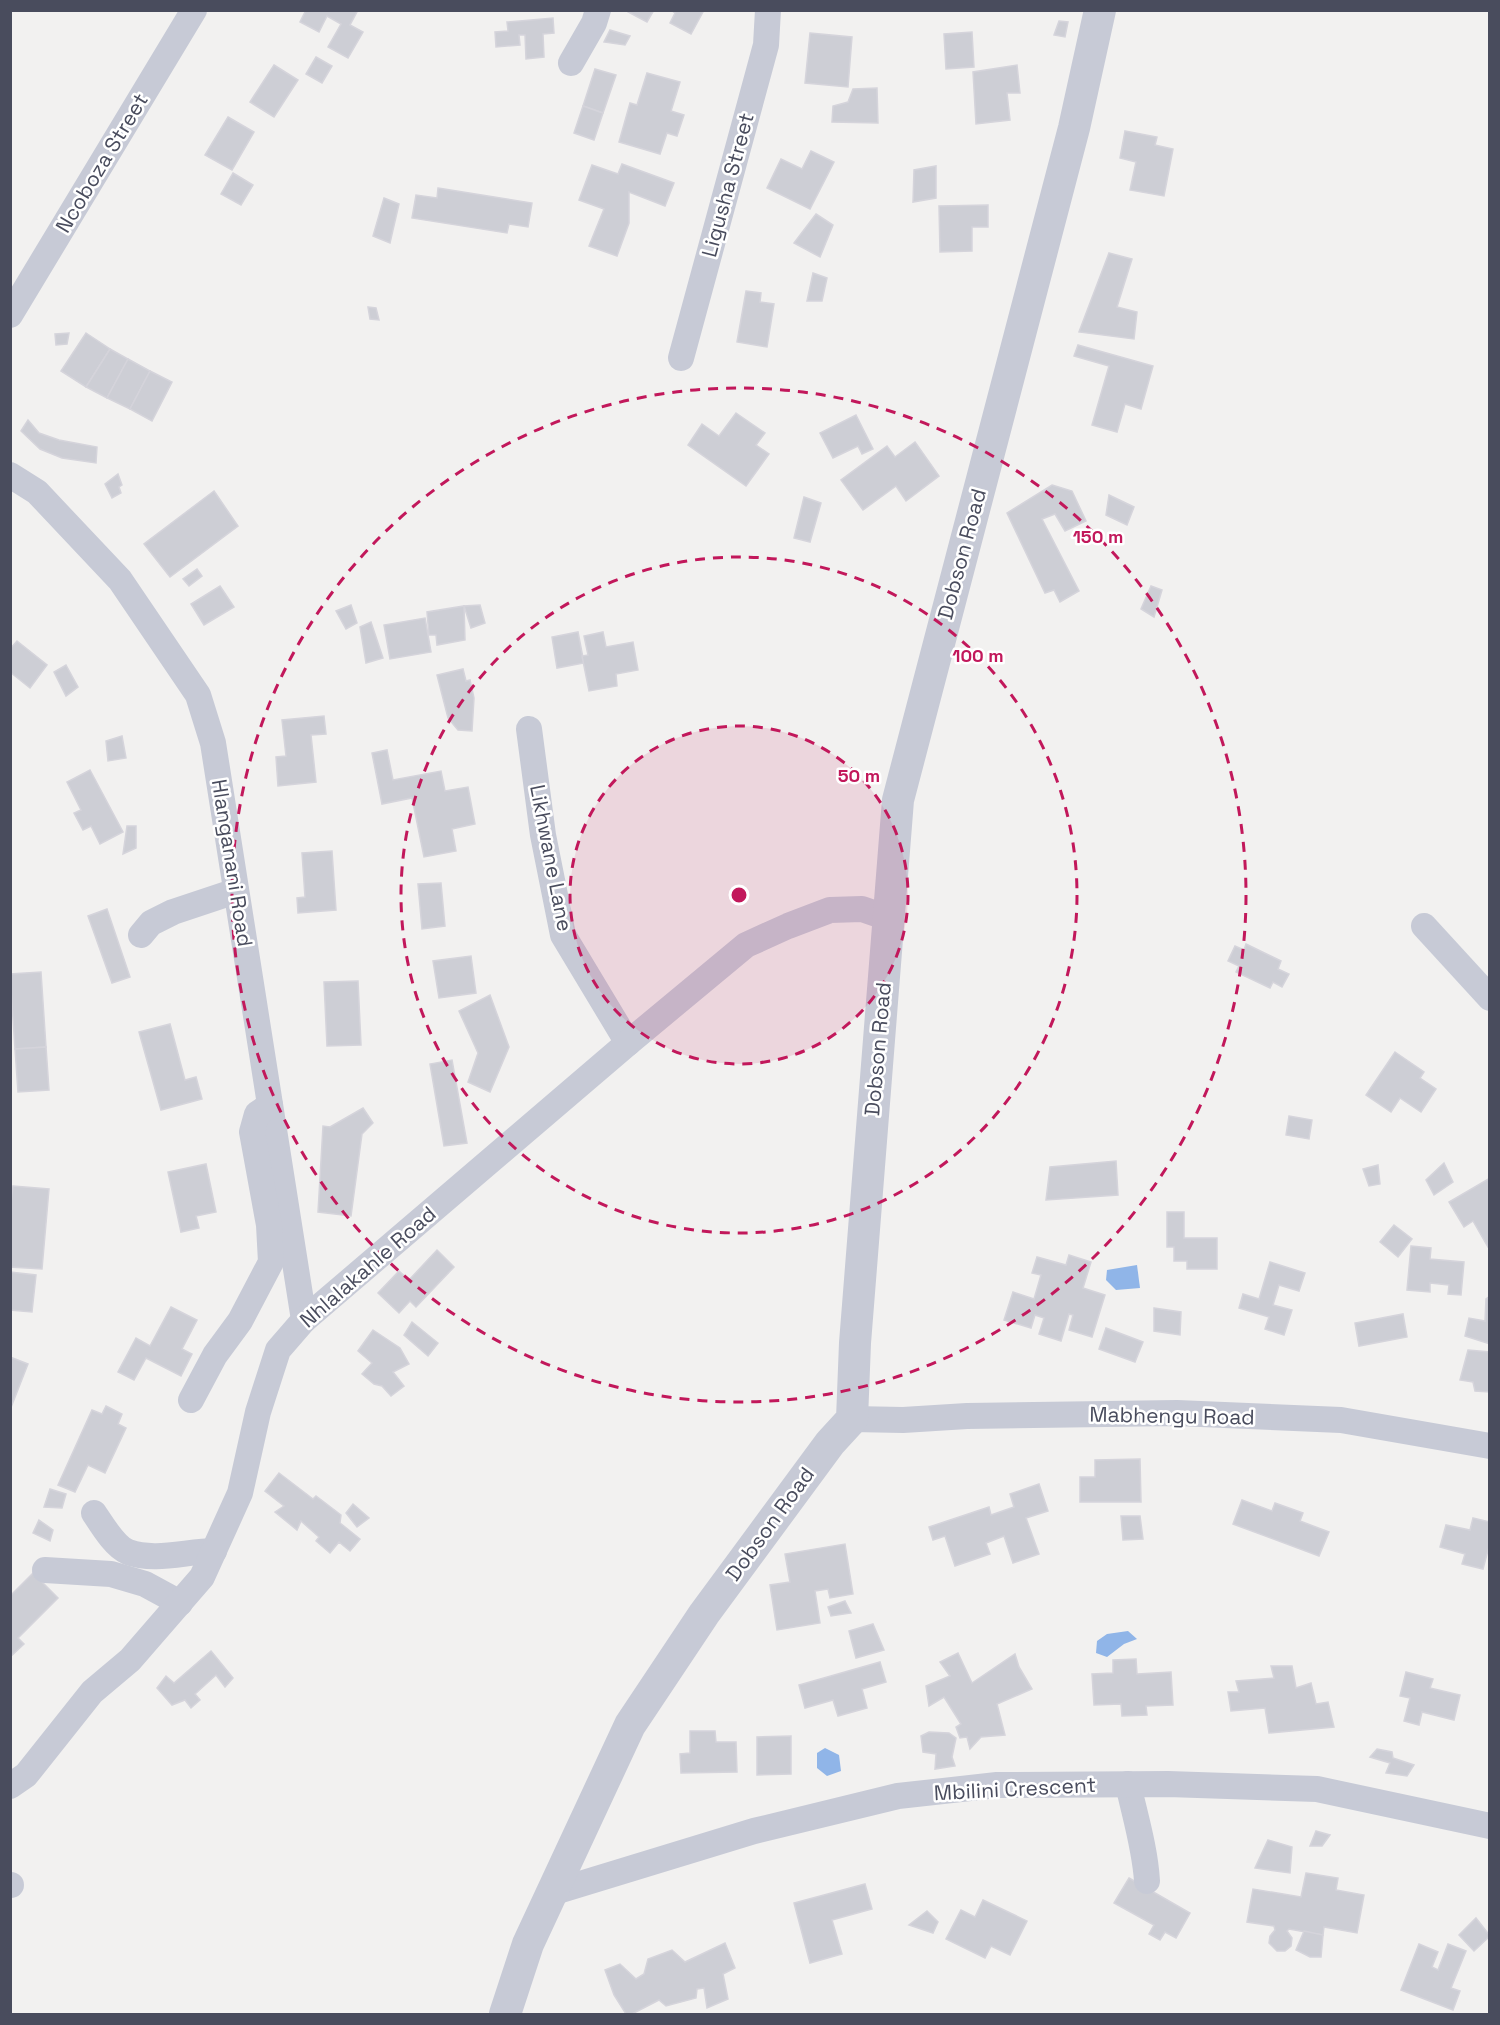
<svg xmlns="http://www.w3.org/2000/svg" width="1500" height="2025" font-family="'Space Grotesk',sans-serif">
	<rect width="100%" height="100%" fill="#f2f1f0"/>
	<g fill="#90b5e8">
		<polygon points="1137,1265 1140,1288 1116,1290 1106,1280 1107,1270"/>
		<polygon points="1128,1631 1137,1639 1124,1644 1107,1657 1096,1653 1097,1641 1107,1634"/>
		<polygon points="825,1748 839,1755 841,1771 827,1776 817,1768 817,1753"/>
	</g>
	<g fill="#cdced5" stroke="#d5d4db" stroke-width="1.5">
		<polygon points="306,10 358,10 350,25 363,32 348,58 328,47 341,24 327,16 319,32 300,22"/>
		<polygon points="629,10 654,10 647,22 628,12"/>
		<polygon points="671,10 704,10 691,34 670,23 675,13"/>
		<polygon points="553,18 554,33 543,34 544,57 526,59 525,35 519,35 520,45 496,47 495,32 508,31 507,22"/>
		<polygon points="1059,21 1068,22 1065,37 1054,35"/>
		<polygon points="610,30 630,36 625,45 604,42"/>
		<polygon points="972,32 974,67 946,69 944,34"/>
		<polygon points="810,33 852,37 848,87 805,83"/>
		<polygon points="316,57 332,66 322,83 306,74"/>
		<polygon points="274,65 298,80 274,117 250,102"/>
		<polygon points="1017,65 1020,93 1007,93 1010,120 976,124 973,72"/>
		<polygon points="595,69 616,75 603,113 583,106"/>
		<polygon points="647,73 680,82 671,111 684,115 677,136 667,133 660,154 619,142 630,103 637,105"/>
		<polygon points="877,88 878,123 832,122 833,106 848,102 853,89"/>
		<polygon points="583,106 603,113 594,140 574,133"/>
		<polygon points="228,117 254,132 232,170 205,155"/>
		<polygon points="1125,131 1157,137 1155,145 1173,149 1164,196 1130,190 1136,162 1120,158"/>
		<polygon points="811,151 834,162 810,209 767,188 781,159 802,169"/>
		<polygon points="622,164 674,183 665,206 629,192 629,223 617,256 589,246 604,209 579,200 592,165 618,174"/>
		<polygon points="936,166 936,198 913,202 914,170"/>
		<polygon points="233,173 253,185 241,205 221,194"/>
		<polygon points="438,188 532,203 528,227 509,224 507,233 412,218 416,195 437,198"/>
		<polygon points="384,198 399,204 390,243 373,236"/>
		<polygon points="988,205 988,227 972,227 972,251 940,252 939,206"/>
		<polygon points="816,214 833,225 820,257 794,243"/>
		<polygon points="1109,253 1132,259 1117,307 1137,312 1134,339 1079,332"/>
		<polygon points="813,273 827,278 822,301 807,301"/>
		<polygon points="746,291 761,293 760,302 774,304 767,347 737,342"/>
		<polygon points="368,307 376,308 379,320 370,319"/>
		<polygon points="69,333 67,344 56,345 55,334"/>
		<polygon points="86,333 110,349 86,387 61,371"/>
		<polygon points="1078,345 1153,366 1141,409 1125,404 1117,432 1092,425 1109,366 1074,356"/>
		<polygon points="110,349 128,359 107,398 86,387"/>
		<polygon points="128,359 150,371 130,409 107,398"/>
		<polygon points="150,371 172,382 152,421 130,409"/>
		<polygon points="736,413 765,433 756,445 769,454 746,486 688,445 702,424 719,436"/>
		<polygon points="856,415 873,449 862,454 858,446 833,458 820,433"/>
		<polygon points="28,420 39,433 59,440 97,447 96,463 62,458 40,449 21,431"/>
		<polygon points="915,442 939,476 906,501 896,486 863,510 841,480 887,446 895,457"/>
		<polygon points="118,474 122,485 119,487 121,493 112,498 105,484"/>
		<polygon points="1052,485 1072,491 1086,521 1065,531 1055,514 1042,519 1079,591 1060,602 1054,590 1045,593 1007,513"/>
		<polygon points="214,491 238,526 170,577 144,544"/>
		<polygon points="1109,495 1134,507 1127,525 1106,515"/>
		<polygon points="804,497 821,503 810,542 794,538"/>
		<polygon points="197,569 202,576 189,586 183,579"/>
		<polygon points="220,586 234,607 204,625 191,604"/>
		<polygon points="1151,586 1162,590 1154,617 1141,609"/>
		<polygon points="351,605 357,623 346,629 336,611"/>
		<polygon points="480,605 485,623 471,628 464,606"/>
		<polygon points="464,606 465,640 437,645 436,635 429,635 427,612"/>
		<polygon points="425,618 431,652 390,659 384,625"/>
		<polygon points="371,622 383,658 366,663 360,627"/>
		<polygon points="578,632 584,663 557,668 552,637"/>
		<polygon points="603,632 606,647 633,642 638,670 616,674 617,686 589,691 582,656 588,655 584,636"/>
		<polygon points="17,641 47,665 30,688 10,672 10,649"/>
		<polygon points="66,665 78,687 66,696 54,672"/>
		<polygon points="463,669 466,681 470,680 474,698 472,731 458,730 448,718 437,675"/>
		<polygon points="324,716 326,734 311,735 316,782 278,786 276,757 286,756 282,720"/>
		<polygon points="122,736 126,758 108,761 106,741"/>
		<polygon points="387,750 393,780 441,771 445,791 468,787 475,824 452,829 456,851 424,857 412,798 382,804 372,753"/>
		<polygon points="90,770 123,832 100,844 91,826 83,830 74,813 81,810 67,782"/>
		<polygon points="127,826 136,826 136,848 123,854"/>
		<polygon points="332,851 336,910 298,913 297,898 305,897 302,853"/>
		<polygon points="441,883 445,926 422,929 418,884"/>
		<polygon points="107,909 130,977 112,983 88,916"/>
		<polygon points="1246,944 1281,961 1278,969 1289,974 1282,987 1273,982 1270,988 1236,972 1239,966 1228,961 1235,946 1244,950"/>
		<polygon points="471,956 476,993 439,998 433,961"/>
		<polygon points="41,972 46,1047 15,1049 10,974"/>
		<polygon points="358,981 361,1045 327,1046 324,982"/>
		<polygon points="490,995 509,1047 490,1092 468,1082 478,1053 459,1011"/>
		<polygon points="170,1024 185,1080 196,1077 202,1099 161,1110 139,1032"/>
		<polygon points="46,1047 49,1090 18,1092 15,1049"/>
		<polygon points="1395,1052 1424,1072 1420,1078 1436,1089 1421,1112 1400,1098 1391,1112 1366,1095"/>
		<polygon points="452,1060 467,1143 444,1146 430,1064"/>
		<polygon points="363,1108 373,1123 362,1134 351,1216 318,1212 323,1126 330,1127"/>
		<polygon points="1289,1116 1312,1120 1309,1139 1286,1135"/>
		<polygon points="1116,1161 1118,1195 1046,1200 1050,1167"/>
		<polygon points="1444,1163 1453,1182 1434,1195 1426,1180"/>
		<polygon points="206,1164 216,1212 196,1216 199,1228 181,1232 168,1172"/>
		<polygon points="1378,1165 1380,1184 1369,1186 1363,1169"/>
		<polygon points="1490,1178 1490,1246 1488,1247 1473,1221 1464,1227 1449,1202"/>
		<polygon points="13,1186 49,1189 42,1269 10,1267 10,1211"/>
		<polygon points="1167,1212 1184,1212 1184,1238 1217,1238 1217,1269 1187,1269 1187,1261 1174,1261 1174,1247 1167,1247"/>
		<polygon points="1394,1225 1412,1239 1398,1257 1380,1242"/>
		<polygon points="1411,1246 1431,1248 1430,1259 1464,1262 1461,1295 1448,1294 1449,1285 1430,1283 1430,1292 1407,1290"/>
		<polygon points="437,1250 454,1267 416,1307 410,1301 399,1313 378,1293 399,1271 409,1280"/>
		<polygon points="1069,1255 1091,1262 1083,1288 1105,1295 1092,1337 1069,1330 1073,1315 1069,1314 1061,1341 1039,1334 1044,1318 1035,1315 1031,1328 1004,1320 1013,1292 1034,1299 1041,1275 1032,1273 1037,1257 1066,1265"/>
		<polygon points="1270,1262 1305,1273 1299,1291 1279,1285 1273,1305 1292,1310 1284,1335 1265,1329 1269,1317 1239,1308 1243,1294 1259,1299"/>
		<polygon points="10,1272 36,1275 32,1312 10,1310"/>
		<polygon points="1490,1296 1490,1344 1465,1336 1469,1318 1485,1321 1486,1299"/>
		<polygon points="171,1307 197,1320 182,1349 192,1354 181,1376 146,1358 134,1380 118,1372 136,1338 150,1346"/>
		<polygon points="1154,1308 1181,1312 1180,1335 1154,1331"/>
		<polygon points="1403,1314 1407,1337 1359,1346 1355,1323"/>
		<polygon points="412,1322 438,1343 428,1356 404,1335"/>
		<polygon points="1106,1328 1143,1342 1135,1362 1099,1349"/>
		<polygon points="373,1330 400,1348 409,1364 393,1372 404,1386 391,1396 382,1386 374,1384 362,1374 372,1363 358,1351"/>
		<polygon points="1468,1350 1490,1352 1490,1392 1475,1391 1473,1382 1460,1380"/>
		<polygon points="10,1357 28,1364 10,1410"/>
		<polygon points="106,1406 122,1414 118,1424 126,1428 105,1473 88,1465 75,1492 58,1485 92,1410 102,1414"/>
		<polygon points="1140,1459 1141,1502 1080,1502 1080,1477 1095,1477 1095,1460"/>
		<polygon points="279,1473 313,1499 316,1496 341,1515 340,1523 360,1539 350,1551 339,1542 330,1553 316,1541 319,1537 301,1521 297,1530 275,1512 284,1506 265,1491"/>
		<polygon points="1039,1484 1048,1511 1026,1518 1039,1554 1013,1563 1004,1536 986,1543 990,1554 955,1566 945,1536 933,1540 929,1527 989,1507 991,1515 1014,1507 1010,1494"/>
		<polygon points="50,1489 66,1494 62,1508 44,1507"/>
		<polygon points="1242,1500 1272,1511 1275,1503 1303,1513 1300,1521 1329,1532 1319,1556 1233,1524"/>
		<polygon points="353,1504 369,1518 357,1527 346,1513"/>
		<polygon points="1121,1516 1140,1516 1143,1539 1123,1540"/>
		<polygon points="1473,1518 1490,1522 1490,1543 1483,1569 1462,1564 1465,1554 1440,1547 1446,1525 1470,1530"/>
		<polygon points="39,1520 53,1530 50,1541 33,1533"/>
		<polygon points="845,1544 853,1594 830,1598 828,1589 815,1591 820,1623 777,1630 770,1585 790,1582 785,1554"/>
		<polygon points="33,1573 58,1598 18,1638 24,1644 10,1657 10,1596"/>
		<polygon points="845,1601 851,1613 831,1616 828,1607"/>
		<polygon points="873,1624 884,1650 856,1658 849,1631"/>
		<polygon points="211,1651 233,1678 225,1687 216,1675 195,1694 200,1700 191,1708 185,1700 172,1705 157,1688 166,1676 174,1683"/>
		<polygon points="958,1653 972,1683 1015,1654 1019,1667 1032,1689 997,1704 1005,1735 981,1737 970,1749 967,1737 960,1738 956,1727 961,1724 944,1697 929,1706 926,1686 950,1676 940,1662"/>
		<polygon points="1136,1659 1137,1674 1171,1672 1173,1705 1146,1706 1147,1715 1122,1716 1121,1704 1094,1705 1092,1674 1113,1673 1113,1660"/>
		<polygon points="880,1662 886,1682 862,1689 867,1708 838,1716 833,1700 805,1708 799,1685"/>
		<polygon points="1271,1666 1292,1666 1296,1688 1311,1683 1316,1704 1328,1702 1334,1727 1269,1733 1265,1708 1231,1711 1228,1692 1239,1692 1236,1681 1274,1678"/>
		<polygon points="1406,1672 1433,1679 1430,1688 1460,1695 1454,1720 1422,1712 1419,1725 1404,1721 1410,1698 1400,1696"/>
		<polygon points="690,1731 715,1731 716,1742 736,1742 737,1772 681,1773 680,1754 690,1753"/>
		<polygon points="929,1732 949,1733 956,1738 952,1757 955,1766 935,1769 936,1754 923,1752 921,1736"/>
		<polygon points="791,1736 791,1774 757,1775 757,1737"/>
		<polygon points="1377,1749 1392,1752 1393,1758 1414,1765 1407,1776 1386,1773 1390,1763 1370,1757"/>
		<polygon points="1316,1831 1330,1835 1322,1846 1310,1846"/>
		<polygon points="1268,1840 1292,1847 1290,1873 1255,1868"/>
		<polygon points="1306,1873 1338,1878 1336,1890 1364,1895 1357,1933 1324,1927 1323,1935 1289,1929 1287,1931 1292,1938 1291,1946 1285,1951 1277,1951 1269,1943 1270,1936 1275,1930 1274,1926 1247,1922 1253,1889 1301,1897"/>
		<polygon points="1129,1878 1190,1913 1176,1938 1165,1932 1160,1940 1149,1934 1154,1925 1114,1903"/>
		<polygon points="865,1884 872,1909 832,1920 842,1954 810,1963 794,1903"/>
		<polygon points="983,1900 1027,1921 1010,1955 991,1946 985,1958 946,1939 961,1910 975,1917"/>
		<polygon points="927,1911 938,1922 933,1933 909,1925"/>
		<polygon points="1476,1918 1490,1936 1474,1951 1459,1935"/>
		<polygon points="1304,1931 1323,1935 1321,1957 1310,1957 1296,1950"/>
		<polygon points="725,1943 735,1968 723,1974 728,1999 707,2008 704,1988 697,1989 696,1998 666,2006 659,2000 632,2014 626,2014 614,1995 605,1970 620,1964 636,1979 644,1974 648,1959 672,1950 685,1962"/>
		<polygon points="1419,1944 1438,1952 1432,1967 1438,1970 1448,1944 1466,1951 1451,1988 1460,1991 1453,2010 1401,1990"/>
	</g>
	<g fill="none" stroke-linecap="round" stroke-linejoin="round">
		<g stroke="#c7cad6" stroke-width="26">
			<polyline points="571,63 594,23 598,10"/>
			<polyline points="10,315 194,10"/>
			<polyline points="681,358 766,45 768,10"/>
			<polyline points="10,475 37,492 120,580 198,695 213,743 304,1320"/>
			<polyline points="529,729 543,835 563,935 628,1043"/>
			<polyline points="1424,926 1490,998"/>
			<polyline points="141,935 151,923 173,912 236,891"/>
			<polyline points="191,1400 215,1355 240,1321 271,1262 269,1225 252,1132 257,1114 270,1105"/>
			<polyline points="852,1419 903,1420 967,1416 1177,1413 1341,1420 1490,1446"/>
			<path d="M94,1513C102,1525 115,1547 128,1552C155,1562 187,1551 214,1551"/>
			<polyline points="45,1570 111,1574 145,1584 180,1603"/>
			<path d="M1128,1784C1135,1816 1145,1848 1147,1881"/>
			<polyline points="10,1786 26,1775 92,1692 130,1660 202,1577 240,1493 258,1412 278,1350 304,1320 628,1043 746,945 788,926 830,910 862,909 888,918"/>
			<polyline points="10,1885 11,1885"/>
			<polyline points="551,1893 754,1831 898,1796 997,1785 1168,1784 1317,1789 1490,1826"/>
		</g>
		<polyline stroke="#c7cad6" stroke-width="32" points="505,2014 528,1944 630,1725 704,1614 830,1443 852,1419 855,1343 898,800 1074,128 1100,10"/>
	</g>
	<circle cx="739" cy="895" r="169" fill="#c2185b" fill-opacity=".12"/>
	<g fill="none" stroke="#c2185b" stroke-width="3" stroke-dasharray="10 8">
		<circle cx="739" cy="895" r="169"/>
		<circle cx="739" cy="895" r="338"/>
		<circle cx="739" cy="895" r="507"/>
	</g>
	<g text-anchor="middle" stroke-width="5" stroke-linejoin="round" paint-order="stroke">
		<g font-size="21" fill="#494c5d" stroke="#fff">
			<text transform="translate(102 163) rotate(-59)" y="7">Ncoboza Street</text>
			<text transform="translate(728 185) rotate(-75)" y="7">Ligusha Street</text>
			<text transform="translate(962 554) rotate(-75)" y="7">Dobson Road</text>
			<text transform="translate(551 858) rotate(79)" y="7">Likhwane Lane</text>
			<text transform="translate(232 863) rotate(81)" y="7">Hlanganani Road</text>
			<text transform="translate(878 1049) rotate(-85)" y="7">Dobson Road</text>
			<text transform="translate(368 1267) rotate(-41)" y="7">Nhlalakahle Road</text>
			<text transform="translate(1172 1416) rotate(1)" y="7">Mabhengu Road</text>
			<text transform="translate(770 1524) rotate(-54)" y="7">Dobson Road</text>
			<text transform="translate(1015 1789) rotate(-3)" y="7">Mbilini Crescent</text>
		</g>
	</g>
	<circle cx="739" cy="895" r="9" fill="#c2185b" stroke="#fff" stroke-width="3"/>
	<g font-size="18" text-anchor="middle" font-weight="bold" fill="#c2185b" stroke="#fff" stroke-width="5" stroke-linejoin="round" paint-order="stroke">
		<text x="1098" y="543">150 m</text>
		<text x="978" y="662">100 m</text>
		<text x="859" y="782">50 m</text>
	</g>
	<rect width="1500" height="2025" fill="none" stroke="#494c5d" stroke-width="24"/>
</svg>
